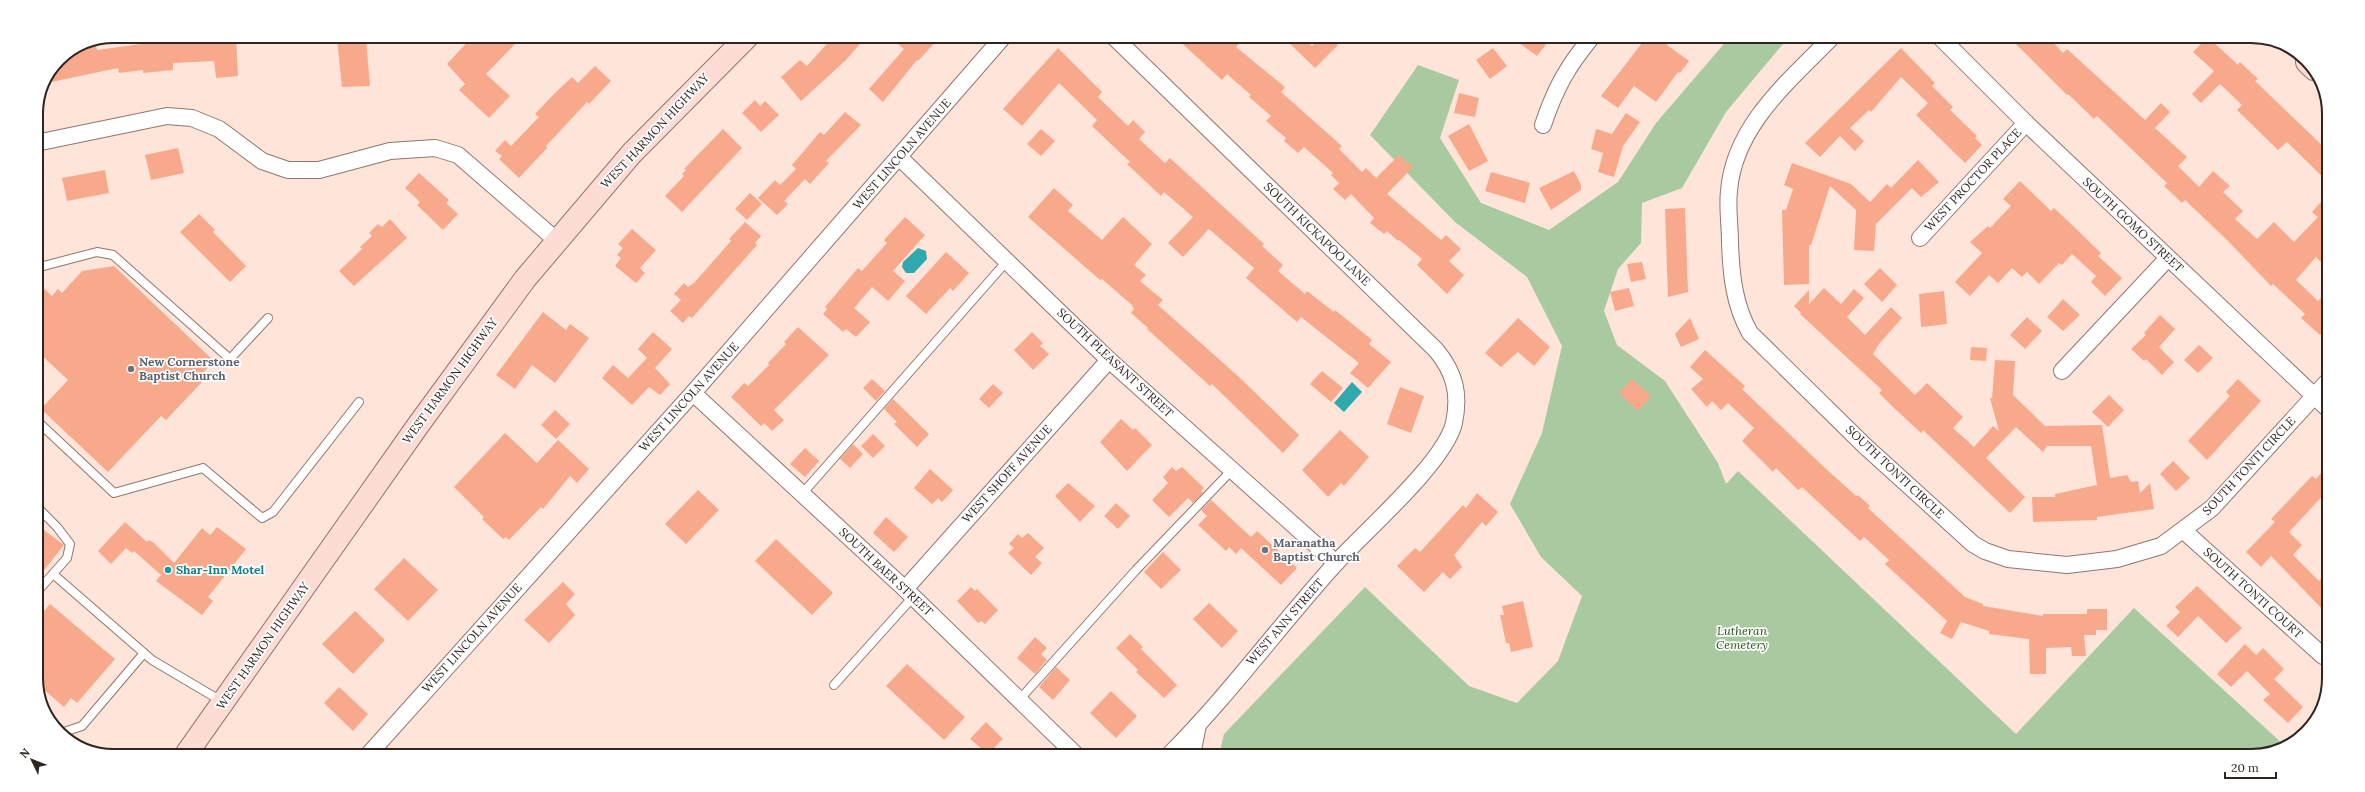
<svg xmlns="http://www.w3.org/2000/svg" width="2365" height="792" font-family="Lora,serif">
	<rect width="100%" height="100%" fill="#ffe4da"/>
	<polygon fill="#a9caa0" points="1729,38 1788,38 1726,112 1682,188 1642,203 1641,243 1618,269 1604,311 1617,345 1665,381 1718,463 1726,484 1738,471 2016,734 2134,608 2284,745 2252,756 1219,755 1224,734 1365,587 1469,686 1517,703 1558,661 1582,596 1541,557 1510,504 1542,433 1562,346 1527,277 1455,222 1370,135 1418,65 1459,80 1440,138 1481,203 1549,230 1618,182 1656,123"/>
	<g fill="#30a9ae">
		<polygon points="918,248 926,251 927,259 914,273 906,273 902,267 903,262"/>
		<polygon points="1352,382 1362,392 1344,412 1334,403"/>
	</g>
	<g fill="#f8a98c">
		<polygon points="473,36 507,36 515,44 486,74 510,96 489,118 459,90 465,84 447,64"/>
		<polygon points="236,37 238,76 216,78 214,61 173,63 173,70 143,73 143,70 119,73 118,68 42,84 59,59 69,52 96,46 97,50 170,40"/>
		<polygon points="833,37 866,37 846,60 801,101 781,77 800,60 807,66"/>
		<polygon points="890,37 940,37 918,61 917,60 883,102 869,89 904,49"/>
		<polygon points="1175,37 1245,37 1236,47 1285,87 1281,92 1342,146 1339,149 1362,172 1366,168 1376,178 1399,155 1413,167 1387,194 1441,240 1446,235 1461,249 1449,261 1464,275 1447,294 1417,265 1422,259 1399,240 1398,241 1387,231 1384,234 1370,223 1374,218 1351,194 1345,200 1333,189 1339,183 1331,175 1333,173 1304,147 1298,153 1284,141 1286,138 1266,121 1271,116 1249,97 1251,95 1227,74 1222,80"/>
		<polygon points="1283,37 1303,37 1312,46 1320,38 1330,38 1338,45 1315,68"/>
		<polygon points="1512,38 1551,38 1537,56"/>
		<polygon points="1646,38 1672,38 1667,45 1689,61 1680,73 1678,72 1656,102 1634,86 1618,108 1601,96"/>
		<polygon points="2010,38 2049,38 2063,53 2067,49 2145,120 2161,103 2170,112 2155,128 2187,157 2178,166 2199,187 2213,171 2230,186 2223,192 2243,211 2235,219 2257,239 2274,222 2294,242 2318,217 2312,212 2328,194 2328,269 2316,257 2296,280 2318,301 2328,290 2328,326 2320,335 2301,318 2305,314 2273,284 2271,286 2228,241 2185,200 2182,203 2164,186 2167,183 2097,116 2094,119 2068,94 2067,95"/>
		<polygon points="337,39 366,39 370,86 342,87"/>
		<polygon points="2206,39 2210,39 2238,65 2240,62 2258,79 2255,81 2329,152 2328,182 2287,142 2278,150 2237,110 2242,105 2220,84 2201,103 2192,94 2214,71 2193,52"/>
		<polygon points="1058,48 1102,92 1098,97 1128,126 1133,120 1145,132 1139,139 1165,163 1170,158 1264,244 1262,246 1283,265 1278,271 1305,294 1307,291 1334,312 1335,310 1372,340 1369,344 1391,362 1368,388 1350,373 1359,363 1301,317 1297,322 1246,278 1254,268 1209,229 1183,257 1168,243 1193,217 1164,192 1161,196 1127,164 1130,162 1092,126 1097,120 1059,83 1022,126 1003,109"/>
		<polygon points="1493,48 1507,66 1490,79 1476,60"/>
		<polygon points="1901,48 1935,83 1932,86 1953,107 1950,110 1977,136 1975,138 1982,145 1965,163 1916,115 1928,103 1901,77 1871,112 1869,110 1850,128 1864,141 1855,151 1840,136 1820,157 1805,143"/>
		<polygon points="595,66 611,81 589,104 587,102 546,146 547,148 519,178 499,159 502,156 495,151 505,140 511,146 539,117 535,114 555,93 572,77 578,83"/>
		<polygon points="1459,93 1479,98 1475,117 1454,113"/>
		<polygon points="755,100 760,106 765,101 779,115 761,132 742,113"/>
		<polygon points="845,112 861,125 826,161 829,163 810,184 805,179 784,201 788,204 777,215 758,198 775,180 780,185 796,169 792,165 820,132 824,135"/>
		<polygon points="1626,113 1640,122 1623,146 1614,177 1598,172 1603,153 1591,149 1596,129 1612,134"/>
		<polygon points="1469,124 1488,161 1469,171 1448,136"/>
		<polygon points="723,129 742,148 682,212 665,196 684,176 682,174 686,170 684,169"/>
		<polygon points="1041,129 1055,141 1041,156 1027,144"/>
		<polygon points="178,148 184,173 151,180 145,155"/>
		<polygon points="1918,160 1939,182 1921,197 1912,188 1876,224 1874,251 1854,250 1856,210 1830,186 1811,245 1809,245 1809,284 1784,285 1782,210 1786,210 1793,189 1784,185 1792,163 1851,184 1870,202 1887,184 1891,188"/>
		<polygon points="105,170 109,193 67,201 62,178"/>
		<polygon points="1574,171 1581,185 1581,190 1551,210 1539,188"/>
		<polygon points="1491,172 1530,183 1525,203 1485,191"/>
		<polygon points="419,173 449,200 446,203 458,214 443,230 417,205 420,202 405,188"/>
		<polygon points="2020,181 2051,211 2054,208 2071,224 2101,253 2098,256 2122,278 2105,296 2091,282 2096,276 2072,254 2062,265 2059,263 2039,284 2027,272 2022,277 2012,268 1998,283 1989,275 1970,296 1955,282 1982,253 1970,242 1988,226 1990,228 2011,206 2003,199"/>
		<polygon points="1054,188 1073,205 1068,211 1102,240 1123,217 1152,244 1134,265 1146,275 1140,281 1163,300 1158,305 1239,377 1299,435 1283,453 1212,384 1210,386 1147,329 1148,328 1131,313 1134,309 1132,305 1102,279 1100,280 1028,217"/>
		<polygon points="750,193 762,204 747,220 735,209"/>
		<polygon points="1685,208 1688,292 1668,297 1665,209"/>
		<polygon points="199,214 215,230 213,232 246,266 230,282 180,232"/>
		<polygon points="905,217 925,235 893,271 905,281 888,301 872,287 854,308 870,322 856,337 846,329 843,332 823,314 827,309 825,307 858,268 862,271 887,243 884,240"/>
		<polygon points="390,219 407,238 354,286 339,271 362,249 360,247 372,236 369,233 378,224 382,227"/>
		<polygon points="745,222 761,236 755,243 757,245 692,318 689,316 683,323 670,311 681,300 674,294 684,283 688,287 694,283 731,241 729,239"/>
		<polygon points="632,229 656,250 640,268 645,273 636,283 615,266 621,258 617,255 623,248 618,244"/>
		<polygon points="946,252 969,273 953,291 950,288 926,314 906,296"/>
		<polygon points="1642,262 1646,279 1631,282 1627,264"/>
		<polygon points="114,266 214,361 198,378 202,382 166,420 161,416 108,472 41,409 68,380 36,350 36,319 44,310 36,302 36,281 52,296 58,289 62,293 82,271"/>
		<polygon points="1880,268 1897,285 1882,302 1864,284"/>
		<polygon points="1629,288 1634,306 1615,311 1610,292"/>
		<polygon points="1824,288 1841,304 1854,289 1864,298 1847,317 1865,335 1891,307 1902,318 1879,344 1873,354 1915,395 1927,383 1963,417 1953,428 1974,447 1993,426 1999,431 1990,398 1992,398 1995,360 2015,361 2013,395 2045,426 2102,425 2110,478 2127,475 2131,482 2138,481 2140,493 2150,483 2154,509 2097,517 2097,520 2033,522 2032,497 2055,497 2055,494 2097,485 2091,446 2047,446 2043,452 2016,427 1986,458 2025,497 2010,513 1923,430 1921,433 1892,406 1879,393 1882,390 1800,314 1801,313 1794,306 1809,290 1809,304"/>
		<polygon points="1944,291 1947,324 1921,327 1919,294"/>
		<polygon points="2063,299 2080,315 2063,331 2047,317"/>
		<polygon points="543,312 566,330 570,324 589,338 555,383 532,365 515,389 496,375"/>
		<polygon points="2160,315 2175,329 2159,347 2174,362 2162,375 2146,359 2144,361 2131,349 2146,335 2144,333"/>
		<polygon points="2027,317 2042,331 2025,349 2010,335"/>
		<polygon points="1518,318 1550,347 1534,366 1518,352 1501,367 1485,353"/>
		<polygon points="1690,318 1699,339 1681,347 1675,334"/>
		<polygon points="798,327 829,355 774,410 784,420 772,431 764,423 761,426 731,397 744,383 748,386 769,365 768,363 786,344 784,342"/>
		<polygon points="653,332 672,349 655,368 670,384 660,395 649,387 632,405 602,378 613,365 628,378 647,358 638,349"/>
		<polygon points="1032,332 1043,343 1040,346 1049,354 1033,370 1014,350"/>
		<polygon points="2199,345 2213,358 2198,373 2184,360"/>
		<polygon points="1971,347 1987,348 1986,361 1970,360"/>
		<polygon points="1705,350 1745,386 1742,389 1824,467 1856,496 1858,495 1870,506 1868,508 1965,597 1983,604 1983,606 2043,616 2043,614 2087,614 2087,609 2107,609 2107,630 2096,630 2096,635 2084,635 2086,656 2072,656 2071,647 2046,648 2046,674 2030,674 2029,639 1989,634 1989,631 1961,622 1952,639 1940,633 1947,621 1885,564 1889,560 1864,537 1860,541 1802,487 1798,490 1776,468 1773,472 1742,441 1754,428 1728,403 1721,410 1712,401 1707,407 1691,389 1703,379 1690,367"/>
		<polygon points="1322,371 1343,388 1331,402 1310,384"/>
		<polygon points="872,379 885,391 876,401 863,388"/>
		<polygon points="1632,379 1651,396 1638,411 1619,393"/>
		<polygon points="2238,379 2261,401 2207,460 2188,441 2230,396 2226,392"/>
		<polygon points="993,384 1003,393 989,408 979,399"/>
		<polygon points="1400,387 1424,396 1411,433 1387,424"/>
		<polygon points="2109,395 2124,410 2108,427 2092,412"/>
		<polygon points="893,399 929,434 917,447 894,424 897,422 884,409"/>
		<polygon points="555,410 570,424 556,439 541,425"/>
		<polygon points="1121,419 1133,430 1135,428 1152,445 1127,471 1100,442"/>
		<polygon points="1340,430 1369,457 1344,486 1341,483 1328,497 1302,470"/>
		<polygon points="505,433 537,463 558,440 589,469 577,483 570,476 543,509 541,507 509,540 506,537 503,539 482,519 484,517 454,487"/>
		<polygon points="873,434 885,446 873,458 861,446"/>
		<polygon points="853,444 863,454 850,468 840,459"/>
		<polygon points="805,448 819,461 805,477 790,464"/>
		<polygon points="2173,461 2190,478 2176,491 2160,474"/>
		<polygon points="2327,466 2327,491 2289,532 2302,545 2293,555 2319,581 2327,572 2327,614 2271,556 2261,567 2246,552 2275,522 2271,519 2312,476 2316,479"/>
		<polygon points="1172,467 1176,471 1182,467 1204,488 1201,491 1203,493 1193,503 1188,498 1169,517 1152,500 1168,483 1163,477"/>
		<polygon points="930,469 953,490 942,502 938,498 932,504 914,488"/>
		<polygon points="1068,483 1095,506 1080,522 1055,496"/>
		<polygon points="698,490 719,510 686,544 665,524"/>
		<polygon points="1477,493 1498,512 1486,526 1482,522 1454,555 1462,567 1450,579 1443,572 1424,592 1397,566 1415,548 1420,552 1463,505 1466,508"/>
		<polygon points="1211,500 1251,537 1257,531 1297,568 1281,585 1241,548 1236,554 1229,547 1226,551 1198,525 1207,516 1201,510"/>
		<polygon points="1116,503 1130,516 1118,529 1104,516"/>
		<polygon points="886,517 908,537 894,552 873,533"/>
		<polygon points="125,522 147,542 149,540 154,543 174,563 202,528 210,535 217,527 246,549 208,597 213,601 202,615 156,581 161,575 134,551 132,553 126,548 111,564 98,551"/>
		<polygon points="36,524 64,545 36,580"/>
		<polygon points="1028,533 1044,548 1035,557 1042,563 1031,575 1008,553 1014,548 1009,544 1018,534 1022,538"/>
		<polygon points="776,539 833,593 812,615 755,561"/>
		<polygon points="1163,552 1181,570 1161,589 1144,572"/>
		<polygon points="404,558 438,590 408,621 374,589"/>
		<polygon points="563,582 575,594 566,604 575,615 549,643 524,620"/>
		<polygon points="2197,586 2242,628 2226,643 2198,616 2178,637 2166,626 2180,612 2175,607"/>
		<polygon points="971,587 975,591 977,589 998,610 985,624 981,621 978,623 957,601"/>
		<polygon points="1523,601 1533,647 1511,652 1509,643 1506,643 1500,615 1504,615 1502,606"/>
		<polygon points="1209,603 1238,631 1222,648 1193,619"/>
		<polygon points="50,604 115,659 77,703 71,698 64,707 36,683 36,620"/>
		<polygon points="355,611 385,640 353,674 322,644"/>
		<polygon points="1130,634 1143,647 1141,649 1177,685 1164,698 1136,672 1138,670 1116,648"/>
		<polygon points="1035,637 1047,648 1041,654 1047,660 1035,674 1017,658"/>
		<polygon points="2245,644 2256,655 2263,648 2284,669 2274,679 2303,707 2288,723 2263,700 2270,694 2247,671 2231,687 2217,674"/>
		<polygon points="907,664 965,717 944,740 886,686"/>
		<polygon points="1056,667 1070,680 1053,700 1039,687"/>
		<polygon points="339,687 368,714 353,731 324,703"/>
		<polygon points="1111,691 1137,716 1116,738 1090,713"/>
		<polygon points="986,722 1003,739 988,754 970,739"/>
	</g>
	<g fill="none" stroke-linecap="round" stroke-linejoin="round">
		<defs>
			<g id="lane">
				<polyline points="36,268 97,252 113,255 230,359 268,318"/>
				<polyline points="36,420 114,493 203,468 262,518 273,512 359,402"/>
				<polyline points="802,494 1007,261"/>
				<polyline points="36,506 57,527 70,544 67,558 36,593"/>
				<polyline points="36,519 42,512"/>
				<polyline points="53,574 152,660 223,702"/>
				<polyline points="834,685 913,597"/>
				<polyline points="1020,699 1136,570 1232,470"/>
				<polyline points="61,733 82,726 144,653"/>
			</g>
			<g id="street">
				<path d="M1114,37L1436,350C1455,373 1460,394 1454,423C1445,462 1365,531 1336,563C1279,626 1229,695 1169,755"/>
				<path d="M1831,38C1789,81 1734,126 1729,191C1727,207 1730,225 1730,242C1731,274 1734,305 1750,333L1865,446L1973,544L1985,551L2008,559L2067,565L2117,559L2161,546L2212,508L2328,381"/>
				<polyline points="1941,38 2026,123 2328,409"/>
				<path d="M1543,125C1555,89 1567,67 1591,38"/>
				<polyline points="36,143 167,116 192,118 219,129 262,161 288,170 319,170 390,151 435,148 458,155 556,240"/>
				<polyline points="900,158 1109,360 1336,563"/>
				<polyline points="1920,238 2026,123"/>
				<polyline points="2062,371 2168,258"/>
				<polyline points="693,393 905,589 1076,755"/>
				<polyline points="2184,531 2323,656"/>
				<polyline points="905,589 1109,360"/>
				<polyline points="369,754 693,393 1003,37"/>
				<polyline points="1192,755 1198,725"/>
			</g>
			<g id="secondary">
				<polyline points="2307,62 2314,69"/>
				<polyline points="187,753 419,424 525,279 632,153 747,37"/>
			</g>
		</defs>
		<use href="#lane" stroke="#8f776f" stroke-width="10"/>
		<use href="#street" stroke="#8f776f" stroke-width="18"/>
		<use href="#secondary" stroke="#8f776f" stroke-width="24"/>
		<use href="#lane" stroke="#fff" stroke-width="8"/>
		<use href="#street" stroke="#fff" stroke-width="16"/>
		<use href="#secondary" stroke="#fedcd6" stroke-width="22"/>
	</g>
	<g fill="#6b7280" stroke="#fff" stroke-width="1.5">
		<circle cx="131" cy="369" r="4"/>
		<circle cx="1265" cy="550" r="4"/>
	</g>
	<circle fill="#0f9aa8" stroke="#fff" stroke-width="1.5" cx="168" cy="570" r="4"/>
	<g text-anchor="middle" stroke-width="3.5" stroke-linejoin="round" paint-order="stroke">
		<g font-size="12" fill="#2e2521" stroke="#fff">
			<text transform="translate(655 131) rotate(-47)" y="4">WEST HARMON HIGHWAY</text>
			<text transform="translate(902 154) rotate(-49)" y="4">WEST LINCOLN AVENUE</text>
			<text transform="translate(1973 180) rotate(-47)" y="4">WEST PROCTOR PLACE</text>
			<text transform="translate(2133 225) rotate(43)" y="4">SOUTH GOMO STREET</text>
			<text transform="translate(1317 234) rotate(44)" y="4">SOUTH KICKAPOO LANE</text>
			<text transform="translate(1115 363) rotate(43)" y="4">SOUTH PLEASANT STREET</text>
			<text transform="translate(450 381) rotate(-54)" y="4">WEST HARMON HIGHWAY</text>
			<text transform="translate(689 397) rotate(-48)" y="4">WEST LINCOLN AVENUE</text>
			<text transform="translate(2249 466) rotate(-47)" y="4">SOUTH TONTI CIRCLE</text>
			<text transform="translate(1895 472) rotate(43)" y="4">SOUTH TONTI CIRCLE</text>
			<text transform="translate(1007 474) rotate(-48)" y="4">WEST SHOFF AVENUE</text>
			<text transform="translate(886 572) rotate(43)" y="4">SOUTH BAER STREET</text>
			<text transform="translate(2253 593) rotate(42)" y="4">SOUTH TONTI COURT</text>
			<text transform="translate(1285 622) rotate(-49)" y="4">WEST ANN STREET</text>
			<text transform="translate(472 638) rotate(-48)" y="4">WEST LINCOLN AVENUE</text>
			<text transform="translate(263 646) rotate(-55)" y="4">WEST HARMON HIGHWAY</text>
		</g>
		<g font-size="12" font-weight="bold" fill="#5b616d" stroke="#fff" text-anchor="start">
			<text x="139" y="366">New Cornerstone<tspan x="139" dy="14">Baptist Church</tspan></text>
			<text x="1273" y="547">Maranatha<tspan x="1273" dy="14">Baptist Church</tspan></text>
		</g>
		<g font-size="12" font-weight="bold" fill="#0d838f" stroke="#fff" text-anchor="start">
			<text x="176" y="574">Shar-Inn Motel</text>
		</g>
		<g font-size="12" font-style="italic" fill="#255314" stroke="#fff">
			<text x="1742" y="635">Lutheran<tspan x="1742" dy="14">Cemetery</tspan></text>
		</g>
	</g>
	<path d="M0 0H2365V792H0ZM114 43H2251A71 71 0 0 1 2322 114V678A71 71 0 0 1 2251 749H114A71 71 0 0 1 43 678V114A71 71 0 0 1 114 43Z" fill="#fff" fill-rule="evenodd"/>
	<path fill="none" stroke="#2e2521" stroke-width="2" d="M114 43H2251A71 71 0 0 1 2322 114V678A71 71 0 0 1 2251 749H114A71 71 0 0 1 43 678V114A71 71 0 0 1 114 43Z"/>
	<g transform="translate(32 760) rotate(313)" stroke="#ffffff" stroke-width="3" paint-order="stroke">
	<path d="M0-3L7 15L0 10L-7 15Z" fill="#2e2521"/>
	<text y="-6" font-size="11" font-weight="bold" text-anchor="middle" fill="#2e2521">N</text>
	</g>
	<path d="M2225 772v6h51v-6" fill="none" stroke="#2e2521" stroke-width="2"/>
	<text x="2231" y="772" font-size="12" fill="#2e2521" stroke="#ffffff" stroke-width="3" paint-order="stroke">20 m</text>
</svg>
